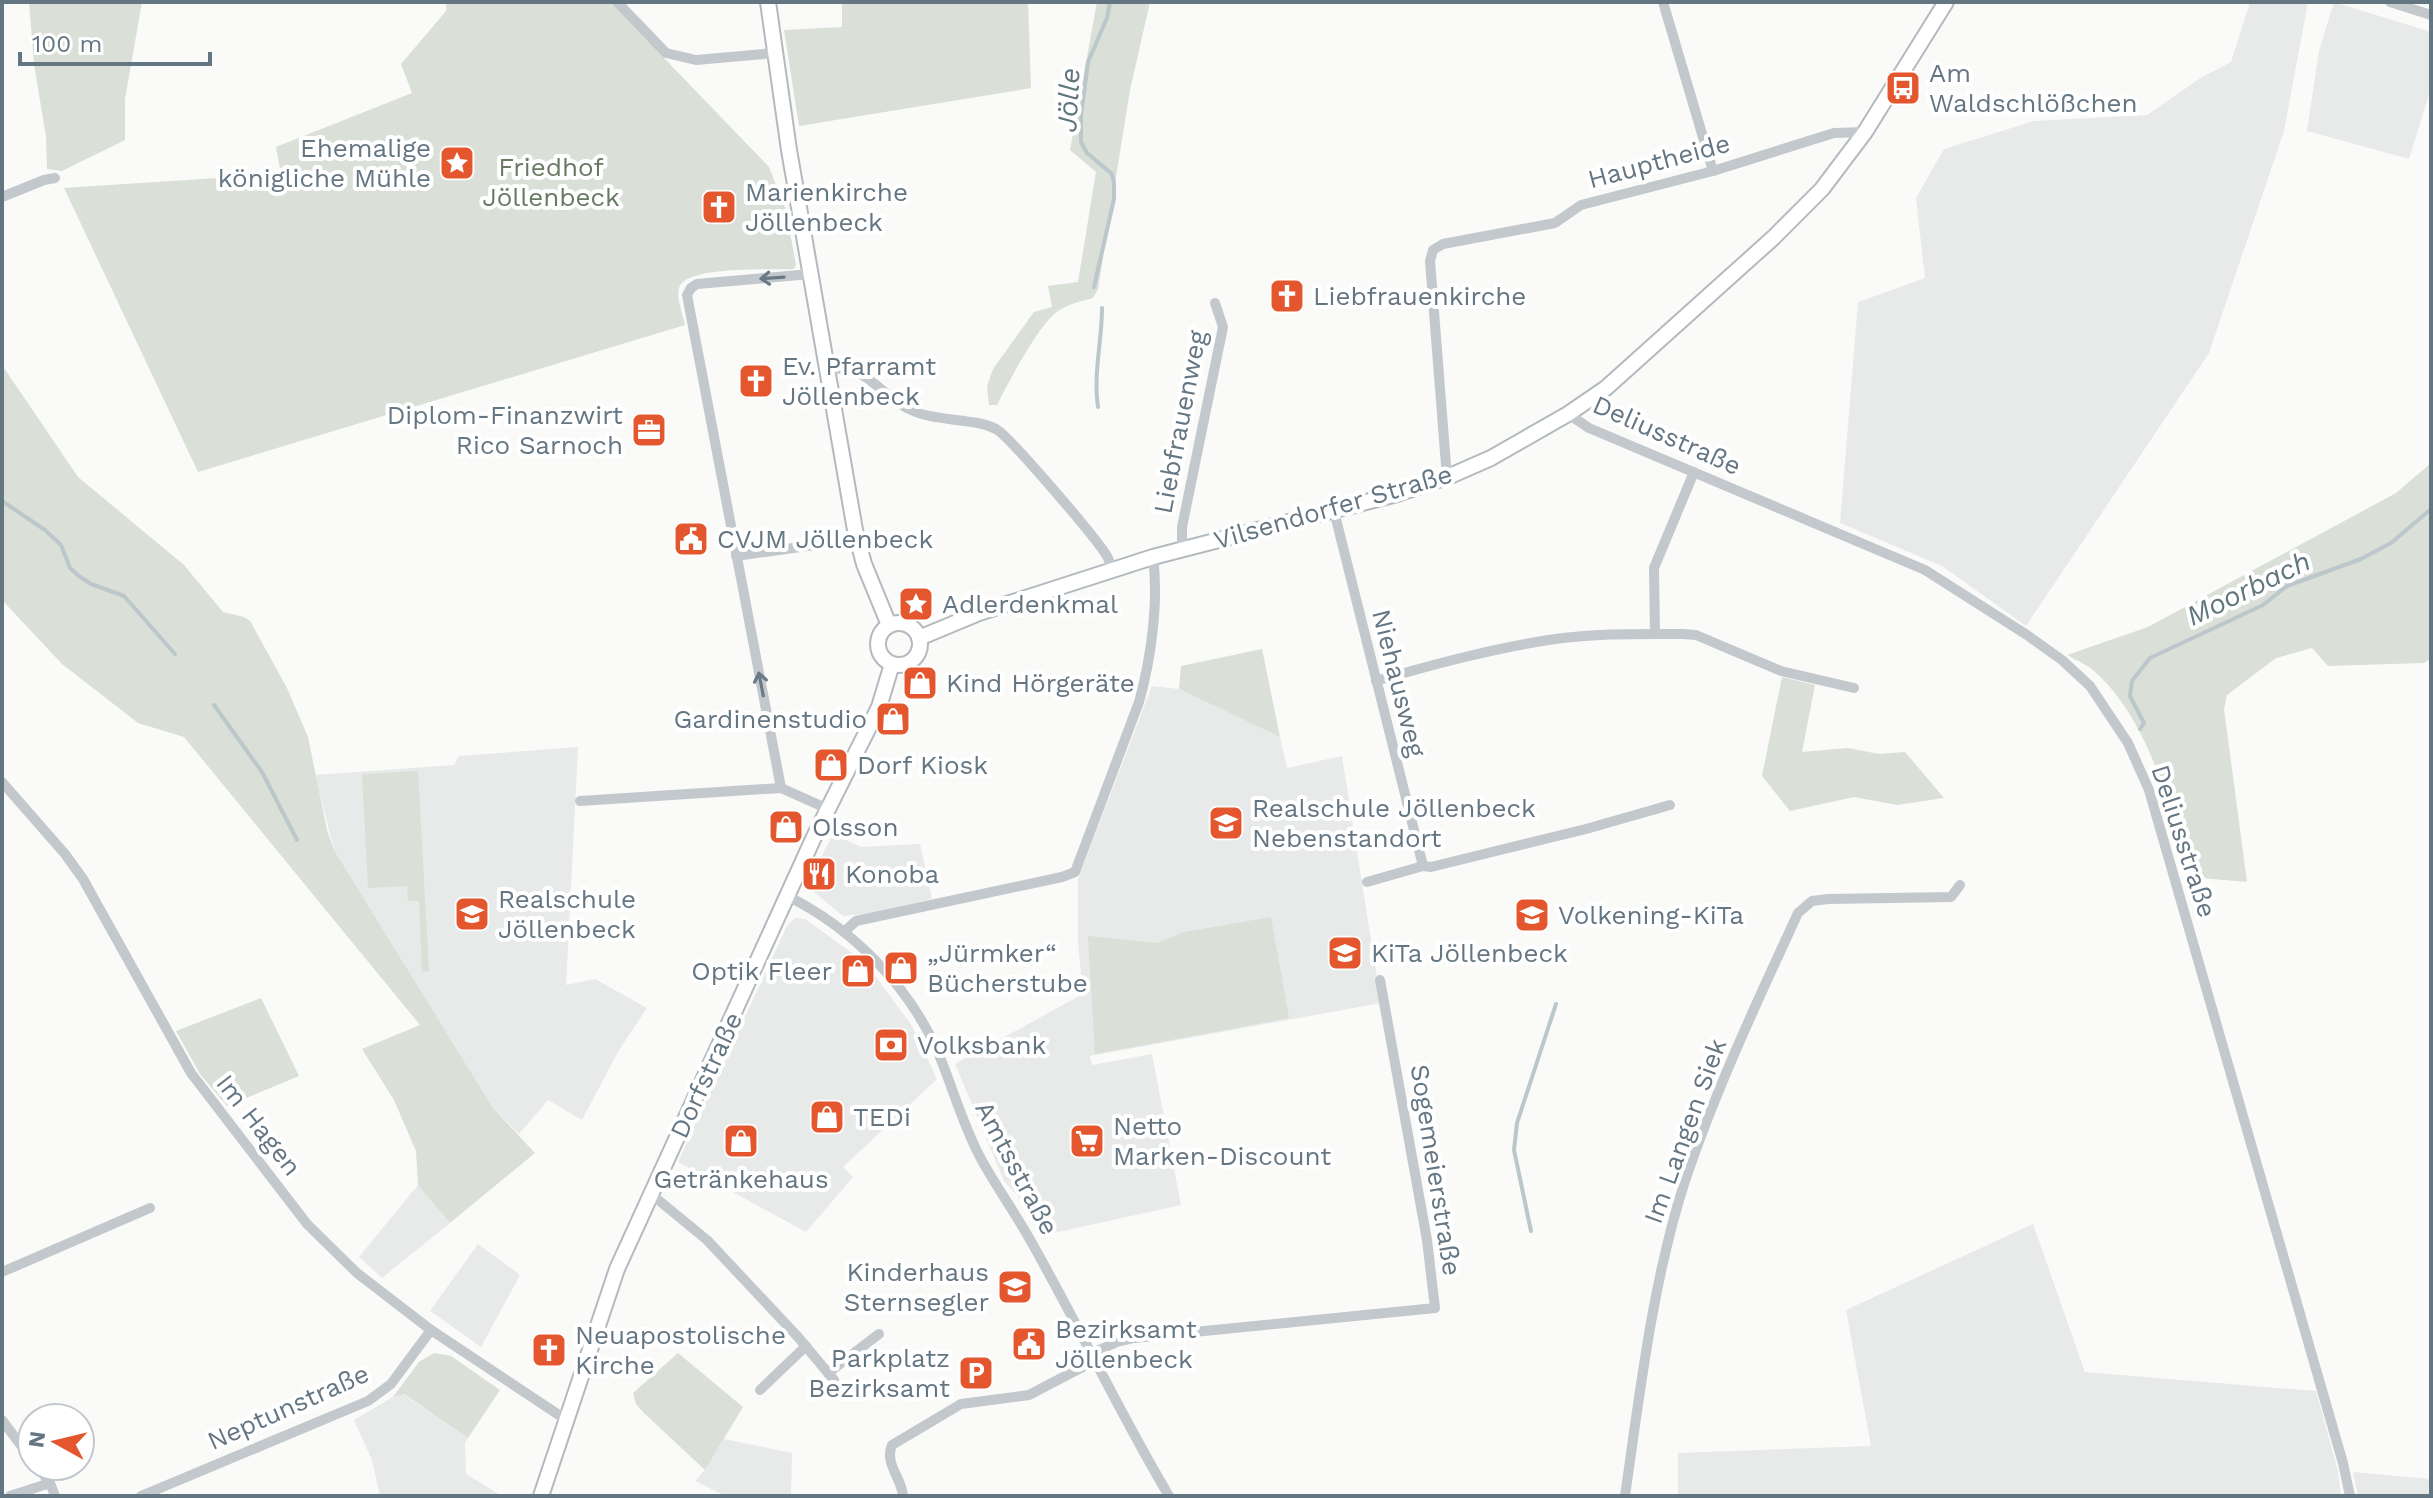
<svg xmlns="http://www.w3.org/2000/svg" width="2433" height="1498" font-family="'Work Sans',sans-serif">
	<rect width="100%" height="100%" fill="#fafaf8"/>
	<g fill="#e8e9e9">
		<polygon points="2250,2 2308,2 2284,131 2209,353 2026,626 1942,566 1840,523 1858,302 1925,278 1916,198 1944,149 2034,121 2147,115 2202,77 2231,62"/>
		<polygon points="2334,2 2431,32 2431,88 2409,159 2307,131 2319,51"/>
		<polygon points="1152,686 1179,689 1280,737 1287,768 1342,756 1381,1003 1090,1056 1092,1065 1152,1054 1181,1205 1040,1236 1019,1198 1004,1181 955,1064 1083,994 1078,942 1078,879"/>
		<polygon points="578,747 566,985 595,979 647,1008 619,1050 582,1120 548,1100 519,1134 493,1108 334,850 315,775 454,765 459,756"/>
		<polygon points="833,834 861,847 920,844 932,899 866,914 843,916 813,891 814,871"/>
		<polygon points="795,918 805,919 866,963 912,1026 937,1079 843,1167 853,1177 806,1232 678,1162 787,926"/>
		<polygon points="418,1185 450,1223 382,1278 359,1257"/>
		<polygon points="2033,1224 2085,1372 2316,1391 2338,1471 2341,1496 1678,1496 1678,1453 1871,1446 1846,1310"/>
		<polygon points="478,1244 520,1275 481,1347 430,1311"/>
		<polygon points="403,1394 468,1438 465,1443 466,1474 502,1496 380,1496 372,1460 354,1420 393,1397"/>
		<polygon points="724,1439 792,1453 791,1496 725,1496 695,1481 705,1470"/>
		<polygon points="2353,1472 2431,1479 2431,1496 2358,1496"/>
	</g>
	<g fill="#dadfd7">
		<polygon points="29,2 142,2 125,99 125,140 62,171 47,169 46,137 34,64"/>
		<path d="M446,2H610L769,167L786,210L796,265L794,269C773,270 684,265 679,288C676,298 683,314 685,325L198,472L64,188L281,174L276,147L412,93L401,64L446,11Z"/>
		<polygon points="842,2 1028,2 1031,88 799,126 784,30 842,27"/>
		<path d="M1097,2H1150L1130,90L1098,289L1093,298C1081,301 1069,304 1058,311C1039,324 1008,383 997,405H989L987,386L993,369L1034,312L1052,307L1048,286L1078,282L1096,172L1070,150Z"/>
		<polygon points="2,365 78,477 184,565 223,612 244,617 250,621 287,688 308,737 327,830 334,850 493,1108 535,1153 450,1223 418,1185 416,1151 394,1100 362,1049 420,1025 184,737 138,723 62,664 2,600"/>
		<path d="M2431,463V659L2423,663L2328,666L2312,648L2276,658L2227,695L2224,709L2247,882L2190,877C2170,807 2150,721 2094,671C2086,664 2076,660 2067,655L2148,627L2396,493Z"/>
		<polygon points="1262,649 1280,737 1179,689 1181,666"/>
		<polygon points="1782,677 1815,685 1802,752 1848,748 1879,754 1905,752 1944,798 1897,805 1854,797 1790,811 1762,776"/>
		<polygon points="418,771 429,971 422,972 419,901 408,901 407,886 368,888 362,774"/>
		<polygon points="1271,917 1289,1018 1095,1054 1088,936 1158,943 1184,932"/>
		<polygon points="261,998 299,1076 227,1106 200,1074 176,1031"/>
		<polygon points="434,1353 451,1356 500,1390 468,1438 404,1394 393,1397 419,1362"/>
		<polygon points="678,1353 743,1407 705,1470 644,1413 636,1404 633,1393"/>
	</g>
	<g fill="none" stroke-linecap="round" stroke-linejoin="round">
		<g stroke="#bbc7cb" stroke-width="4">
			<polyline points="1094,287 1114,199 1114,183 1112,174 1087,153 1081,142 1081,115 1088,62 1107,18 1110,2"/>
			<path d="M1098,407C1093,373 1102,342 1102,308"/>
			<polyline points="2,501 45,530 61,545 70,568 79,576 91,584 124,596 175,654"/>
			<polyline points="214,705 262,772 297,840"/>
			<polyline points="2140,729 2144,723 2130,696 2132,681 2150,658 2263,605 2287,586 2361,559 2391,543 2431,509"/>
			<polyline points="1531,1231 1514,1150 1517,1123 1556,1004"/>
		</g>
		<defs>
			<g id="secondary">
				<polyline points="768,2 789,150 855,530 864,564 889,625"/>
				<circle cx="899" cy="644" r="21"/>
				<polyline points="919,638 979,613 1153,557 1397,494 1450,476 1491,458 1568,414 1606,388 1773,238 1822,189 1865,132 1946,2"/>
				<polyline points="541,1496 617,1269 814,837 879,707 892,664"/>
			</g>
		</defs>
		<use href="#secondary" stroke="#b3babf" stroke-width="18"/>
		<g stroke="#c3c8cc" stroke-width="10">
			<polyline points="617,2 666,53 696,60 774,53"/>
			<polyline points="1663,2 1713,171"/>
			<polyline points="2390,2 2431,15"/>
			<polyline points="2,197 44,180 55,178"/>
			<path d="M828,369C868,364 876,392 907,408C934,423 973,417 996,429C1009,436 1100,542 1108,558C1110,562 1110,566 1112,570"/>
			<polyline points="1568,414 1589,428 1925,570 2027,635 2062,660 2090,686 2128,743 2149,790 2343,1463 2350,1496"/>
			<polyline points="1450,476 1446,465 1430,261 1433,250 1443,244 1555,223 1581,205 1713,171 1834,133 1865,132"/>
			<polyline points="1334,511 1423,866"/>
			<polyline points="1182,550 1182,527 1223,327 1215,303"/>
			<polyline points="736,556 857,539"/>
			<polyline points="1655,634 1654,568 1694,472"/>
			<path d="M1376,681C1435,664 1494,648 1555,639C1597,633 1641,634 1683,634L1696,635L1781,671L1854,688"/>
			<polyline points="2,782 65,854 83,879 191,1073 307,1224 357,1273 431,1330 565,1419"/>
			<polyline points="781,788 687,295 691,288 697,284 811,274"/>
			<polyline points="580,801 781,788 828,809"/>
			<polyline points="1367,882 1423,866 1431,867 1586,829 1670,805"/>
			<path d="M787,896C851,927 908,985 937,1050C952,1085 962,1123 980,1157C996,1187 1017,1215 1033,1245C1080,1328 1120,1414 1169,1496"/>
			<path d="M844,932L856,921L1062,877L1075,872L1139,702C1151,659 1159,601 1153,557"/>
			<polyline points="651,1194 707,1240 798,1337 834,1380"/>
			<polyline points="2,1272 150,1208"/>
			<polyline points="1090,1354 1117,1342 1134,1338 1435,1308 1427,1240 1380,980"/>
			<polyline points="828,1373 879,1334"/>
			<polyline points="760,1390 806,1346"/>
			<polyline points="2,1420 32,1460"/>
			<polyline points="37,1466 50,1483 55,1496"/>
			<polyline points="10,1496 50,1483"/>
			<polyline points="141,1496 368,1401 391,1384 431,1330"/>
			<path d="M903,1496C902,1478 884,1464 892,1445L961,1404L1029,1395L1094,1361"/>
			<path d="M1625,1496C1640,1392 1652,1285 1684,1184C1715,1091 1757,1002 1798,913L1812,901L1828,899L1951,897L1960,885"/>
		</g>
		<use href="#secondary" stroke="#fff" stroke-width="14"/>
	</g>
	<defs><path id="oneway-shaft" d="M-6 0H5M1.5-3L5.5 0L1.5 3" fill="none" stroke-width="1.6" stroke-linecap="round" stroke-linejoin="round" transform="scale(2)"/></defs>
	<g stroke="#6a7a87">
		<use href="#oneway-shaft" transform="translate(772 278) rotate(176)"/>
		<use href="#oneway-shaft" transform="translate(761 684) rotate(-101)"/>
	</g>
	<defs>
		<symbol id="bus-square" viewBox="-11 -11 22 22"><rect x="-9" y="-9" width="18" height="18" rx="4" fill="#e4572e" stroke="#fff"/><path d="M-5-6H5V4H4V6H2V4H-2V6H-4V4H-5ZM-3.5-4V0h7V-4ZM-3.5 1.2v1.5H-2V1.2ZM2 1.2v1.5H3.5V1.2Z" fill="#fff"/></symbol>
		<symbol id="sight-square" viewBox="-11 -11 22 22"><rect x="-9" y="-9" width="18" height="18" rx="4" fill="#e4572e" stroke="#fff"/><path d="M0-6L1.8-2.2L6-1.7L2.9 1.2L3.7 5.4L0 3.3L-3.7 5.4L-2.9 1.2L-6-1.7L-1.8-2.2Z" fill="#fff"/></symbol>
		<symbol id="church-square" viewBox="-11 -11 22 22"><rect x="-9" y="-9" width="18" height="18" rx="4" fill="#e4572e" stroke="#fff"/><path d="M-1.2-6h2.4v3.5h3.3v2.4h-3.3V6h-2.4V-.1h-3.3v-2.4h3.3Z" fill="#fff"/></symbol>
		<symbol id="office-square" viewBox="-11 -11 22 22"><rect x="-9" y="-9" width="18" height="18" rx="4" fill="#e4572e" stroke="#fff"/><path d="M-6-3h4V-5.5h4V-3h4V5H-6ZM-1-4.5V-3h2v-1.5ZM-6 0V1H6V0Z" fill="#fff"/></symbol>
		<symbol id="civic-square" viewBox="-11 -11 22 22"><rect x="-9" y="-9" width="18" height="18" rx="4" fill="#e4572e" stroke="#fff"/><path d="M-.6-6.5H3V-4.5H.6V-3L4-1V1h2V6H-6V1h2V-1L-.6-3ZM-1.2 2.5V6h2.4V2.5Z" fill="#fff"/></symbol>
		<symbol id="shop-square" viewBox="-11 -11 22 22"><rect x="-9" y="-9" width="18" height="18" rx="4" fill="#e4572e" stroke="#fff"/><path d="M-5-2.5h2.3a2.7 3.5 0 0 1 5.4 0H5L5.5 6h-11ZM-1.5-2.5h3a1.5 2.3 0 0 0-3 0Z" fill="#fff"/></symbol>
		<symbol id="school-square" viewBox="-11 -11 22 22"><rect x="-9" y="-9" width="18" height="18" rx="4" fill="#e4572e" stroke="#fff"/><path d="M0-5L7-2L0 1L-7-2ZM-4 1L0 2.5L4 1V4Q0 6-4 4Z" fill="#fff"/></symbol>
		<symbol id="restaurant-square" viewBox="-11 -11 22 22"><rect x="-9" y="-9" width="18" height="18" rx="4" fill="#e4572e" stroke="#fff"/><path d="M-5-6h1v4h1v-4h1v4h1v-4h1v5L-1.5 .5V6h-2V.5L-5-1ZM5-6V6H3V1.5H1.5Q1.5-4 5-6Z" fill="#fff"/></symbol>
		<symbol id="bank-square" viewBox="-11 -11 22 22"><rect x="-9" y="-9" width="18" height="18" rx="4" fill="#e4572e" stroke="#fff"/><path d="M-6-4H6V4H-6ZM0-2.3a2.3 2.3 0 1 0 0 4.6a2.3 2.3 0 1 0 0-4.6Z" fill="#fff"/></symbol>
		<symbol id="supermarket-square" viewBox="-11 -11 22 22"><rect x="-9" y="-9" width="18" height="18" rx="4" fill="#e4572e" stroke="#fff"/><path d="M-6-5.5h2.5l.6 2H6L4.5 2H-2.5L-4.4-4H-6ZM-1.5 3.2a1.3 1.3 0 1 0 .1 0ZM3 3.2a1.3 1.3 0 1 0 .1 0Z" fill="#fff"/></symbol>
		<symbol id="parking-square" viewBox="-11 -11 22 22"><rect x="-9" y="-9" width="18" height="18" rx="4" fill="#e4572e" stroke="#fff"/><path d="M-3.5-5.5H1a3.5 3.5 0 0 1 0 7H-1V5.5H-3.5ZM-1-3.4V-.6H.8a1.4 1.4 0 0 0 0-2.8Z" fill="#fff"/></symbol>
	</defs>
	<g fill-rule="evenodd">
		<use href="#bus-square" x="1883" y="68" width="40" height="40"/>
		<use href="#sight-square" x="437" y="143" width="40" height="40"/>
		<use href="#church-square" x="699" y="187" width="40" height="40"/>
		<use href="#church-square" x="1267" y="276" width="40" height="40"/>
		<use href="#church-square" x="736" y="361" width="40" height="40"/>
		<use href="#office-square" x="629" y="410" width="40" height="40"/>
		<use href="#civic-square" x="671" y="519" width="40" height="40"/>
		<use href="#sight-square" x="896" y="584" width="40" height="40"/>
		<use href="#shop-square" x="900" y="663" width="40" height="40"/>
		<use href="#shop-square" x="873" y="699" width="40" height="40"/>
		<use href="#shop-square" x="811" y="745" width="40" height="40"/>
		<use href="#school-square" x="1206" y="803" width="40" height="40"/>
		<use href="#shop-square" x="766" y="807" width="40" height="40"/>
		<use href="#restaurant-square" x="799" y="854" width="40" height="40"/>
		<use href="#school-square" x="452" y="894" width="40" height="40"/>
		<use href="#school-square" x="1512" y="895" width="40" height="40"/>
		<use href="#school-square" x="1325" y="933" width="40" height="40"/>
		<use href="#shop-square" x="881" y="948" width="40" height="40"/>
		<use href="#shop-square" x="838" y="951" width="40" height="40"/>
		<use href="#bank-square" x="871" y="1025" width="40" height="40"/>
		<use href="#shop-square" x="807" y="1097" width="40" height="40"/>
		<use href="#shop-square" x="721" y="1121" width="40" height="40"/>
		<use href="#supermarket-square" x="1067" y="1121" width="40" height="40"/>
		<use href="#school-square" x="995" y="1267" width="40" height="40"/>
		<use href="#civic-square" x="1009" y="1324" width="40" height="40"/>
		<use href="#church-square" x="529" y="1330" width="40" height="40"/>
		<use href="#parking-square" x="956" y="1353" width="40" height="40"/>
	</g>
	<g text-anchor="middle" stroke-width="8" stroke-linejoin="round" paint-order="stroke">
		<g font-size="26" fill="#657683" stroke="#fff" text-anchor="start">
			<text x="1929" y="82">Am<tspan x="1929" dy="30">Waldschlößchen</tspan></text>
			<text x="431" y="157" text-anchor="end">Ehemalige<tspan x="431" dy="30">königliche Mühle</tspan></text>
			<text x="745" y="201">Marienkirche<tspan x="745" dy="30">Jöllenbeck</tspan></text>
			<text x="1313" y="305">Liebfrauenkirche</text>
			<text x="782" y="375">Ev. Pfarramt<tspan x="782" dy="30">Jöllenbeck</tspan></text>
			<text x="623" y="424" text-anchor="end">Diplom-Finanzwirt<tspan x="623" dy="30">Rico Sarnoch</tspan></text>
			<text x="717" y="548">CVJM Jöllenbeck</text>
			<text x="942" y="613">Adlerdenkmal</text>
			<text x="946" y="692">Kind Hörgeräte</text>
			<text x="867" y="728" text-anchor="end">Gardinenstudio</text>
			<text x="857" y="774">Dorf Kiosk</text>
			<text x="1252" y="817">Realschule Jöllenbeck<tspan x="1252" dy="30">Nebenstandort</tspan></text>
			<text x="812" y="836">Olsson</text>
			<text x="845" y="883">Konoba</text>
			<text x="498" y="908">Realschule<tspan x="498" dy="30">Jöllenbeck</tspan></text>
			<text x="1558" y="924">Volkening-KiTa</text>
			<text x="927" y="962">„Jürmker“<tspan x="927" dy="30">Bücherstube</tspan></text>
			<text x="1371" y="962">KiTa Jöllenbeck</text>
			<text x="832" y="980" text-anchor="end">Optik Fleer</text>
			<text x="917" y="1054">Volksbank</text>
			<text x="853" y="1126">TEDi</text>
			<text x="1113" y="1135">Netto<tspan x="1113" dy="30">Marken-Discount</tspan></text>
			<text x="741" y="1188" text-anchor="middle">Getränkehaus</text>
			<text x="989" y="1281" text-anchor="end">Kinderhaus<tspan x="989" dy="30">Sternsegler</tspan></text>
			<text x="1055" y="1338">Bezirksamt<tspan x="1055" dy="30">Jöllenbeck</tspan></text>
			<text x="575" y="1344">Neuapostolische<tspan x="575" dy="30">Kirche</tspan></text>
			<text x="950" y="1367" text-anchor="end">Parkplatz<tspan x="950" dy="30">Bezirksamt</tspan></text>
		</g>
		<g font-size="26" fill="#657683" stroke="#fff">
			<text transform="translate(1659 161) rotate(-15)" y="9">Hauptheide</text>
			<text transform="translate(1180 422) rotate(-79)" y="9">Liebfrauenweg</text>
			<text transform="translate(1667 435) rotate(24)" y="9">Deliusstraße</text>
			<text transform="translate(1333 507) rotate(-16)" y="9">Vilsendorfer Straße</text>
			<text transform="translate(1399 683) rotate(76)" y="9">Niehausweg</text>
			<text transform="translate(2184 841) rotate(72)" y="9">Deliusstraße</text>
			<text transform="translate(706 1075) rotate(-65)" y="9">Dorfstraße</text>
			<text transform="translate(259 1125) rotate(52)" y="9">Im Hagen</text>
			<text transform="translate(1685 1131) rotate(-70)" y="9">Im Langen Siek</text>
			<text transform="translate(1017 1168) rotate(62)" y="9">Amtsstraße</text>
			<text transform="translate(1436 1170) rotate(81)" y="9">Sogemeierstraße</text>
			<text transform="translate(288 1407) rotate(-24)" y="9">Neptunstraße</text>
		</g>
		<g font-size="26" fill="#687a64" stroke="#fff">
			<text x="551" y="176">Friedhof<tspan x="551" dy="30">Jöllenbeck</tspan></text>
		</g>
		<g font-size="28" font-style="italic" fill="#60757c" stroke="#fff">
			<text transform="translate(1068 100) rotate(-87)" y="10">Jölle</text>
			<text transform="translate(2248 588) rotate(-26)" y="10">Moorbach</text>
		</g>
	</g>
	<rect width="2433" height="1498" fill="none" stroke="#657683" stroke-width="8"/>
	<g transform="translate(56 1442) rotate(278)"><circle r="38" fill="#ffffff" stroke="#c1c8cd" stroke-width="2"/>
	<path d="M0-6L14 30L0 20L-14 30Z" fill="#e4572e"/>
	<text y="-12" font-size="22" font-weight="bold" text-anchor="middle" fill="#657683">N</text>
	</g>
	<path d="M20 52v12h190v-12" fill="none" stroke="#657683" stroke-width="4"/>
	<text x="32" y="52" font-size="24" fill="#657683" stroke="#ffffff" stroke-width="6" paint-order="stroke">100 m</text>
</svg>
